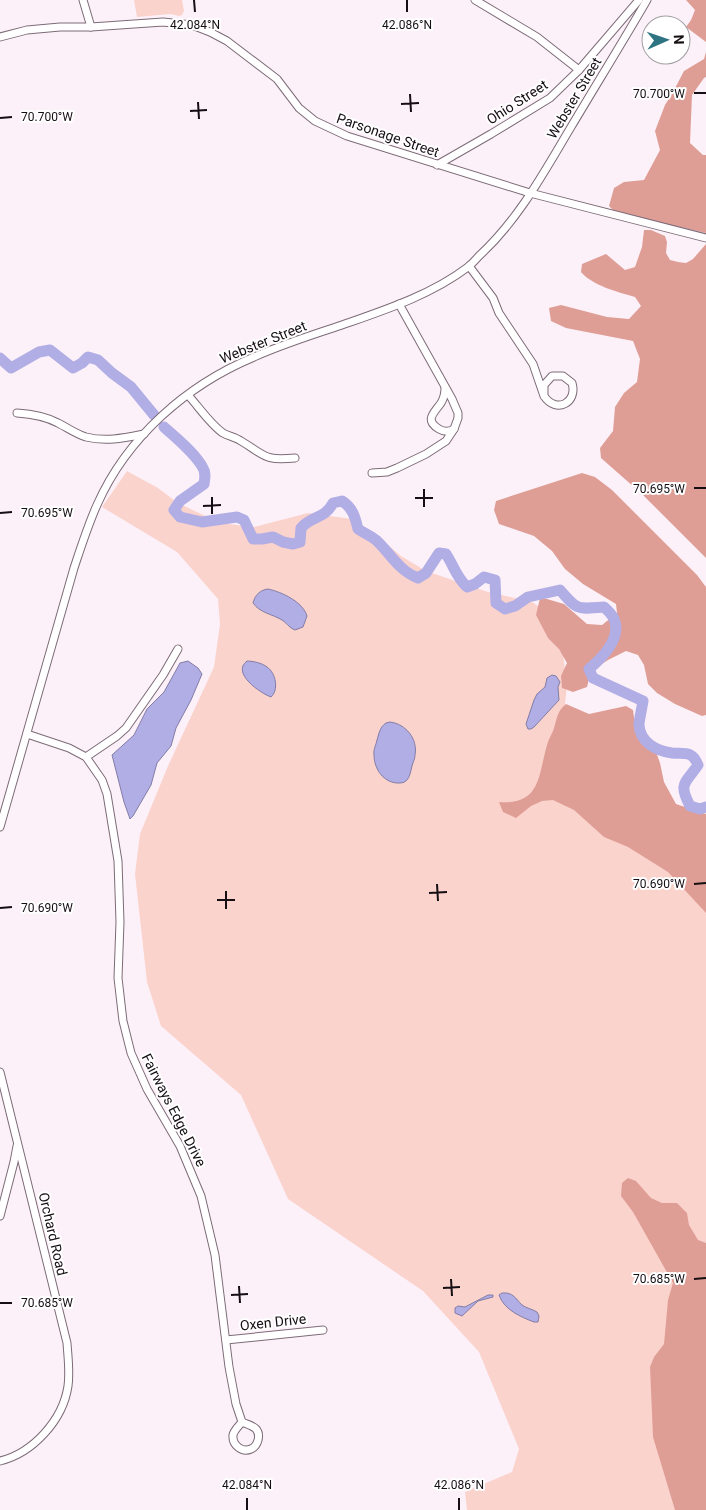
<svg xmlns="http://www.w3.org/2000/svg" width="706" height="1510" font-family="Roboto,sans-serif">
	<rect width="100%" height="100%" fill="#fdf1f9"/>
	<g fill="#fbd3cd">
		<polygon points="134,0 182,0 184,11 182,15 179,16 171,14 137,17"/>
		<polygon points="127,471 158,488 178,503 220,523 254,527 308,513 352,519 371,531 401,556 426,571 488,592 532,602 545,611 561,637 567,685 563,723 671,865 706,904 706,1253 680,1510 467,1510 465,1492 512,1472 519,1449 479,1352 423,1291 288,1199 241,1095 161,1026 147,982 135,874 140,834 168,766 214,667 220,624 218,599 177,552 102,507"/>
	</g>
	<g fill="#df9e95">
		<polygon points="686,0 706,0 706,42 686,27 691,20 695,10"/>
		<polygon points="706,52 706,77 704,78 692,95 690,143 703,155 706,155 706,233 615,212 609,206 614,188 624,182 644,180 660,150 655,131 665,105 673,92 684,71 704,59"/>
		<path d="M644,230H651L665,236L667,242L666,253L670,260L678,262L686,263L693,259L706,244V558L643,495L601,458L600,448L613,431L615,407L624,393L637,382L640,359L633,341L566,328L551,321L549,308L561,305L607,317L629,319L641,306L635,297C618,292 593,286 581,272L582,264L606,254L625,270L635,267L642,247Z"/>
		<polygon points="582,473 595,477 612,490 697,575 706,587 706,715 702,716 675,704 657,693 648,684 644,665 638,655 626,651 608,660 591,671 587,687 573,692 562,688 561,676 567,663 559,649 548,638 536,615 540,598 547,599 564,604 587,624 602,625 617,613 616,604 583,584 565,569 552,551 534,536 499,524 494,510 496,501"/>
		<path d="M566,704L589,714L626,706L633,710L636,732L656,752L660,763L664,782L676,804L706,814V913L668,872L628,847L604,837L574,810L553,800L542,801L531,806L516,818L503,812L499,802C541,805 538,776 547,745C548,740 551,736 553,731C557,720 556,712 566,704Z"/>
		<polygon points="628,1178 636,1181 651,1198 662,1203 677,1203 687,1213 689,1225 698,1240 706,1243 706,1510 675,1510 653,1437 650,1367 654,1357 664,1344 668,1300 673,1283 633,1212 621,1196 622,1183"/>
	</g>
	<g fill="#b1ade5" stroke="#827da6">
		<path d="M268,589C282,592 303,602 307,616L303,627L295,630C289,628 287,623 282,620C272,614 260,613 253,603C255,595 260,590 268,589Z"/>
		<polygon points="188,661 198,668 202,674 191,700 176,728 171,746 157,763 151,785 133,816 130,819 124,802 112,755 134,735 147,709 164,692 180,663"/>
		<path d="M247,661C253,661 262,663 267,667C276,673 279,690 271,697C260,693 231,673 247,661Z"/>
		<polygon points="552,675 556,676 560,682 558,687 559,700 534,727 531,729 528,729 526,724 534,700 537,694 545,687 547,678"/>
		<path d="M390,722C406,724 418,739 415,755C415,759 413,762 412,766C410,774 409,783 400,783C384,784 374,769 374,755C373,750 376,745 377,740C379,733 380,727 386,723Z"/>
		<path d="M502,1293C513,1292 515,1298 522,1305C526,1308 532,1309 537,1312L539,1316L538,1322H534C521,1317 504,1310 499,1295Z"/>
		<polygon points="488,1295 493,1295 493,1297 478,1301 462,1316 455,1313 455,1308 458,1306 465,1307"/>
	</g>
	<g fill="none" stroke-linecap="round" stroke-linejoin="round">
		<g stroke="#b1ade5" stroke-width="11">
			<polyline points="0,358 11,368 39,352 50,350 73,368 82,363 88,357 98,360 112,373 131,387 154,415"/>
			<path d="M164,427C176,438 195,453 203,468C206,473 205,478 204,484L180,501L174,510L180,517L202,522L237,517L244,520L253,539H262L273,537L283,542L293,544L300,542L301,528C312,515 324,520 333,503L342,501C353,508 355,517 358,529C364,533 371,536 376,540C390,553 399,571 418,578L426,573L439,553L446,554C454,566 456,577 467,587L475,584L484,577L495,580L496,603L505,609L515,606L528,597L560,590C578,611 577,609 604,607C607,610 612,614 614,619C622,638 602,658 589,669L593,678L643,701C642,708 639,720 639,725C640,742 656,751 672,753C684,754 692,750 698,765C685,784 678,783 690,806L700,809L706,807"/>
		</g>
		<defs>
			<g id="minor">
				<polyline points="83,0 91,27"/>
				<polyline points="475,0 537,37 579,70"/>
				<polyline points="0,37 27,30 60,27 91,27 163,22 192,25 210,32 227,41 277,79 299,108 315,121 347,136 530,193 706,238"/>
				<polyline points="437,165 491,134 550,98 579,70 639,0"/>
				<path d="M469,266L493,298L499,313L533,364L544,396C556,414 578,403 572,383L563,376H552L544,385V396"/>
				<path d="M445,388C445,394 444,398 441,403C434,413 424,420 439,429C444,432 449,432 454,429"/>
				<path d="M188,395C198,406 211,425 223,433C228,436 235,437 241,441C266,456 264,461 295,458"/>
				<path d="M17,413C32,414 45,416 58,423C68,428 76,434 86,437C106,442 124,438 144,434"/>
				<polyline points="372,473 387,472 397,468 426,454 446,441 454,429 458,418 458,413 452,399 399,304"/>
				<path d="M27,734L69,748L86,757L102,780L107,794L118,861L120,922L118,978L123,1021L131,1053L147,1089L180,1146L201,1196L215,1255L229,1367L236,1404L242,1422C246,1424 252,1425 256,1429C261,1435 258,1446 251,1449C242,1453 232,1445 233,1435C234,1430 239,1426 242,1422"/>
				<polyline points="86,757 117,736 126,728 163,675 178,649"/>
				<path d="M0,827L74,568C81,547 88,525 97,505C127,437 187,385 254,357C283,344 312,335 342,325C385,310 431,295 468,267C473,263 476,259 480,255C519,219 544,172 571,127C596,85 622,43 647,0"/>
				<path d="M0,1072L67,1343C68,1358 70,1372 68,1386C63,1420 33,1453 0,1461"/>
				<polyline points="0,1216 14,1162 17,1146"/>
				<polyline points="226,1340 323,1330"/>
			</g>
		</defs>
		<use href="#minor" stroke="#7d6b77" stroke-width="9"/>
		<use href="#minor" stroke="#fff" stroke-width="7"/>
	</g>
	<path fill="none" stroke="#150e13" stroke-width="2" d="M194,0L195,12M407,0V12M694,93H706M410,94L411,112M198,102L199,119M401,104L419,103M190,111L207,110M0,118L12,117M694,488H706M424,489V507M212,497V514M415,498H433M203,506L221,505M0,513L12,512M437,884L438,901M694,884L706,883M226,891V909M429,893L447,892M217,900H235M0,908L12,907M451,1279L452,1296M694,1279L706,1278M239,1286L240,1303M443,1288L460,1287M231,1295L248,1294M0,1303H12M247,1498V1510M459,1498V1510"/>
	<g text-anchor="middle" stroke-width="4" stroke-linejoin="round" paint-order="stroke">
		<g font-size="14" fill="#150e13" stroke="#fff">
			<text transform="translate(574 98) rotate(-59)" y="5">Webster Street</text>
			<text transform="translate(517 102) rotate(-33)" y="5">Ohio Street</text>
			<text transform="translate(388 135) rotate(19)" y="5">Parsonage Street</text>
			<text transform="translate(263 342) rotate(-22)" y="5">Webster Street</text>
			<text transform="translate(174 1110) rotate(63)" y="5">Fairways Edge Drive</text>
			<text transform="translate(53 1234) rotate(77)" y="5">Orchard Road</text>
			<text transform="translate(273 1322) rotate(-6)" y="5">Oxen Drive</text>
		</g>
	</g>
	<g font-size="12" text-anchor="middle" fill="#150e13" stroke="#fff" stroke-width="4" stroke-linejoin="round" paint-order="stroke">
		<text x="195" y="29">42.084°N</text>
		<text x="407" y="29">42.086°N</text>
		<text x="659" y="98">70.700°W</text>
		<text x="47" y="121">70.700°W</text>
		<text x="659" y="493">70.695°W</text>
		<text x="47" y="517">70.695°W</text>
		<text x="659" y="888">70.690°W</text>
		<text x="47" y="912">70.690°W</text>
		<text x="659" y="1283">70.685°W</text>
		<text x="47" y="1307">70.685°W</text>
		<text x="247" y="1489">42.084°N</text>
		<text x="459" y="1489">42.086°N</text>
	</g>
	<g transform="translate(666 40) rotate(88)"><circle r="24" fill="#ffffff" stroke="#a19fa1"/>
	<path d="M0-4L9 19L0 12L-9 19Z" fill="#2d7381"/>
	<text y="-8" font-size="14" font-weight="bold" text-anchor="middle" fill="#150e13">N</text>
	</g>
</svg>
